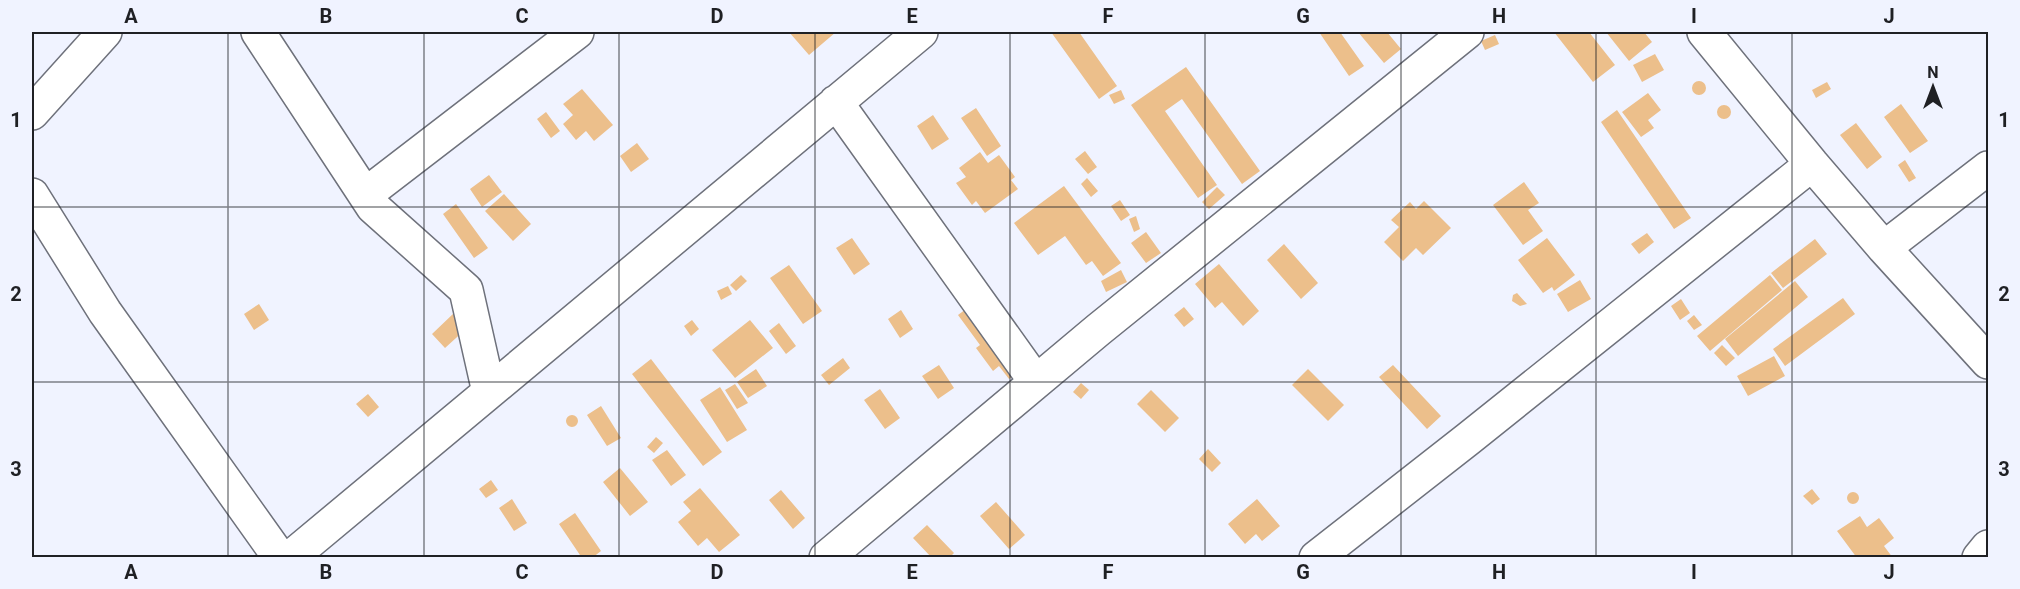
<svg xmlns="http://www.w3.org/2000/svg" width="2020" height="589" viewBox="0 0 2020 589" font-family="Roboto,sans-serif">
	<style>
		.building { fill: #ecbf8b }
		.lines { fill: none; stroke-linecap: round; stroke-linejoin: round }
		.street-casing { stroke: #6e717b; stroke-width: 36 }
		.street { stroke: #fff; stroke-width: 33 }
		.grid { fill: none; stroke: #1f2024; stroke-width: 1.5; stroke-opacity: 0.55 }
		.neatline { fill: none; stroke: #1f2024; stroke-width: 2 }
		.grid-label { font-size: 20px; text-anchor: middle; font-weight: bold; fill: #1f2024 }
	</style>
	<rect width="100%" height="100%" fill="#f0f3ff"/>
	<path class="building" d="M789,32H836L809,55Z
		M1051,32H1079L1117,86L1099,99Z
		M1319,32H1340L1364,66L1349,76Z
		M1358,32H1387L1401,49L1384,63Z
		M1554,32H1589L1615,65L1593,82Z
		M1606,32H1644L1652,42L1629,61Z
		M1495,35L1499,44L1485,50L1481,41Z
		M1655,54L1664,70L1642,82L1633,65Z
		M1186,67L1260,171L1242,184L1182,99L1165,111L1217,185L1198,198L1131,105Z
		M1692 88a7 7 0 1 1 14 0a7 7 0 1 1-14 0Z
		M1827,82L1831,89L1816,98L1812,90Z
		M582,89L613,125L594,141L586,131L576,140L563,124L573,115L563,104Z
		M1121,90L1125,99L1114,104L1109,95Z
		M1648,93L1661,110L1648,120L1654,128L1641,137L1622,112Z
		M1901,104L1928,141L1910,153L1884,117Z
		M1717 112a7 7 0 1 1 14 0a7 7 0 1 1-14 0Z
		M976,108L1001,146L987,156L961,118Z
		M1617,110L1691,218L1674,229L1601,122Z
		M546,112L560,131L551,138L537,119Z
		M933,115L949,139L932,150L917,126Z
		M1856,123L1882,157L1867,169L1840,135Z
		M637,143L649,159L631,172L620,156Z
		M1085,151L1097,167L1088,174L1075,159Z
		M980,152L988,163L999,155L1015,177L1011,180L1018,189L985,213L976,201L972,205L956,183L966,177L959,168Z
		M1905,160L1916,178L1909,182L1898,165Z
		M489,175L502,192L482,207L470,189Z
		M1087,178L1098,191L1091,197L1081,184Z
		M1524,182L1539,203L1528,210L1543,231L1523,245L1493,205Z
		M1064,186L1121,263L1103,276L1092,261L1086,265L1065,236L1038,255L1014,223Z
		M1217,187L1225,195L1209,209L1202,202Z
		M504,194L531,224L513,241L485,211Z
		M1120,200L1130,215L1121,221L1111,206Z
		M1424,201L1451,228L1423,255L1416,248L1403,261L1384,242L1399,227L1391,220L1410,202L1416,209Z
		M456,204L488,248L474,258L443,214Z
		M1136,216L1140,229L1134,232L1129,219Z
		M1146,232L1161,253L1146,263L1131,243Z
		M1647,233L1654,242L1639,254L1631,244Z
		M852,238L870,264L854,275L836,248Z
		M1547,238L1575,275L1554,291L1552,287L1543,293L1518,260Z
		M1815,239L1827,254L1783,288L1771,273Z
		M1284,244L1318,283L1301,299L1267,260Z
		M1219,264L1259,311L1243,326L1222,302L1215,308L1195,284Z
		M789,265L822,311L803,324L770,278Z
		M1121,270L1127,282L1106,292L1101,281Z
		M741,275L747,281L736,291L730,285Z
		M1770,275L1782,290L1710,351L1697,336Z
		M1580,280L1591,299L1568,312L1557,294Z
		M1795,281L1808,297L1738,356L1725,339Z
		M728,286L732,294L721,300L717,291Z
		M1517,293L1527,304L1520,306L1512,301L1513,295Z
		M1843,298L1855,314L1785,366L1773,349Z
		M1681,299L1690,313L1680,320L1671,306Z
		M974,303L1023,369L1009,379L999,366L993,371L976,348L980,345L958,315Z
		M259,304L269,320L254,330L244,314Z
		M1184,307L1194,319L1184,327L1174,315Z
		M901,310L913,329L900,338L888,319Z
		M454,313L467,328L445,348L432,334Z
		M1694,315L1702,325L1694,330L1687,321Z
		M692,320L699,329L691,336L684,326Z
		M750,320L773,348L735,378L712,350Z
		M779,323L796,346L786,354L769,331Z
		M1722,345L1735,358L1726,366L1714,353Z
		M1774,356L1785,376L1748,396L1737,376Z
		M843,358L850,368L829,385L821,375Z
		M651,359L722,452L703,466L632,374Z
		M939,365L954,388L938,399L922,376Z
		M1393,365L1441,416L1427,429L1379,377Z
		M756,369L767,386L748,398L737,382Z
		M1308,369L1344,405L1328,421L1292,385Z
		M1081,383L1089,390L1081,399L1073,392Z
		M735,384L748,403L737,409L725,390Z
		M720,387L747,430L727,442L700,400Z
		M880,389L900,418L885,429L864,400Z
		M1151,390L1179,418L1165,432L1137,404Z
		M368,394L379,407L368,417L356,404Z
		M601,406L621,438L607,446L587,415Z
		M566 421a6 6 0 1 1 12 0a6 6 0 1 1-12 0Z
		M656,437L663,443L654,453L647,447Z
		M1208,449L1221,463L1212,472L1199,459Z
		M667,450L686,475L671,486L652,460Z
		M620,468L648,502L630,516L603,482Z
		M491,480L498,490L486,498L479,489Z
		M700,488L740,535L719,552L707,538L698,546L678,522L691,511L683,502Z
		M1812,489L1820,499L1812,505L1803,496Z
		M781,490L805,518L793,529L769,500Z
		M1847 498a6 6 0 1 1 12 0a6 6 0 1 1-12 0Z
		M512,499L527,523L514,531L499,508Z
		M1257,499L1280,526L1262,541L1256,534L1245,544L1228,524Z
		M996,502L1025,535L1009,549L980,516Z
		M575,513L601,551L592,558H582L559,524Z
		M1860,516L1867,527L1879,518L1894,538L1884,546L1893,558H1857L1837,531Z
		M927,525L954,553L949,558H932L913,538Z"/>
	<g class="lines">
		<g class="street-casing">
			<path id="street" d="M258,32L373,207L466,290L489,392
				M1704,32L1812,164L1884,248L1988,362
				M836,102L1036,382
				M32,113L105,32
				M32,195L105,312L280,558
				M365,195L577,32
				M1884,248L1988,168
				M290,558L921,32
				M826,558L1098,330L1467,32
				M1316,558L1468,439L1812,164
				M1979,558L1988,547"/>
		</g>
		<use href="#street" class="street"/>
	</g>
	<path class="grid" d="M228,32V558M424,32V558M619,32V558M815,32V558M1010,32V558M1205,32V558M1401,32V558M1596,32V558M1792,32V558M32,207H1988M32,382H1988"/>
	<rect width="2020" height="589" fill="none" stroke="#f0f3ff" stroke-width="66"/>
	<g transform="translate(1933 87)" stroke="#f0f3ff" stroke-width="4.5" paint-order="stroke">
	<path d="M0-4.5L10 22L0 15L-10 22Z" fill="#1f2024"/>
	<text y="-9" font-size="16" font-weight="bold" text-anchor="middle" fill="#1f2024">N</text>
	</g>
	<rect x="33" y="33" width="1954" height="523" class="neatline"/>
	<g class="grid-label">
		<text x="131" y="23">A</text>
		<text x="326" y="23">B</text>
		<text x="522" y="23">C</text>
		<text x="717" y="23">D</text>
		<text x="912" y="23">E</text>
		<text x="1108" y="23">F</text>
		<text x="1303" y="23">G</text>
		<text x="1499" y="23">H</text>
		<text x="1694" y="23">I</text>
		<text x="1889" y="23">J</text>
		<text x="16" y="127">1</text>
		<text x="2004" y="127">1</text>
		<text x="16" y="301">2</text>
		<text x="2004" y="301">2</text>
		<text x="16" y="476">3</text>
		<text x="2004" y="476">3</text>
		<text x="131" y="579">A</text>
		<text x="326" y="579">B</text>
		<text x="522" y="579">C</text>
		<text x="717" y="579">D</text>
		<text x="912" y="579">E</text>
		<text x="1108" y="579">F</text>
		<text x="1303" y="579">G</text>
		<text x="1499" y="579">H</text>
		<text x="1694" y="579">I</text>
		<text x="1889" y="579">J</text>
	</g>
</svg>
